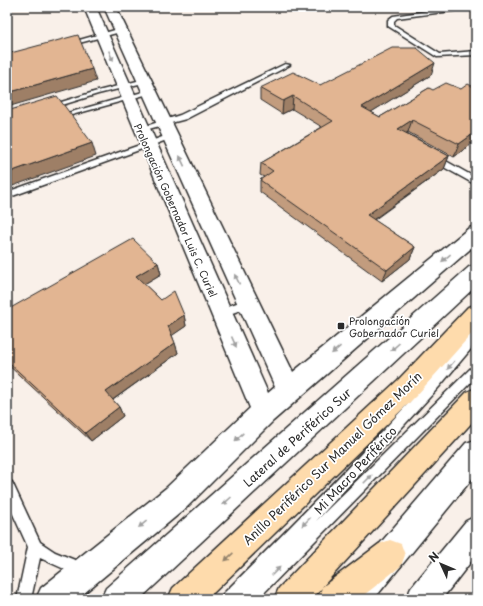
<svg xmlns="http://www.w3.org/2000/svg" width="483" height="606" viewBox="0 0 483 606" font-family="'Playpen Sans',sans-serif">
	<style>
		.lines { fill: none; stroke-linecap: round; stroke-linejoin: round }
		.lane-casing { stroke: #2b2b2b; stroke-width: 3 }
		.secondary-casing { stroke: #2b2b2b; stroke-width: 3 }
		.highway-casing { stroke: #2b2b2b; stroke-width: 3 }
		.lane { fill: #fff; fill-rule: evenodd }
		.secondary { fill: #fff; fill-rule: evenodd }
		.highway { fill: #fedbac; fill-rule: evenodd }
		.wall { fill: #c29c7e; stroke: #2b2b2b }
		.shaded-wall { fill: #9e7f66; stroke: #2b2b2b }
		.building { fill: #e2b592; stroke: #2b2b2b }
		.oneway { fill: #a0a0a0 }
		.oneway2 { fill: #94836c }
		.poi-dot { fill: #2b2b2b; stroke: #fff; stroke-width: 1.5 }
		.labels { text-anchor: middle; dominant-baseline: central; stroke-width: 3.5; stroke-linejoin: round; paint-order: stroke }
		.street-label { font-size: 10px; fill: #2b2b2b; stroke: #fff }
		.poi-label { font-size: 10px; fill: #2b2b2b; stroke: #fff; text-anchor: start }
		.near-street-label { font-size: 12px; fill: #2b2b2b; stroke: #fff }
	</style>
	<rect width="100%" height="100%" fill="#f9f0e9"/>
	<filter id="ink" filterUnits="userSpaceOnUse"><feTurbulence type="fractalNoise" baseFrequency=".025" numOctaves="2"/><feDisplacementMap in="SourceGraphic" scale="8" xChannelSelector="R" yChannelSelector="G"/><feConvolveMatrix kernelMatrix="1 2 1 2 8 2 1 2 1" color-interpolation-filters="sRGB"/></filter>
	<g filter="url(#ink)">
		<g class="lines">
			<g class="lane-casing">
				<path id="lane" d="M455,7H470L467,9L397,18L394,21V25L440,54L476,51V55L437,57L388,26V20L393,16Z
					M122,28L125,30L124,31L68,46L65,44Z
					M285,64L290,65L186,119L141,131L137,129L180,115Z
					M145,79L147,80V82L98,94L49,109L45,107L94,92Z
					M150,90L153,92L152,93L68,116L64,114Z
					M168,135H171L175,137L7,198V192Z
					M431,156H437L476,178V185L431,160Z
					M248,299L252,300L253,303L252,306L221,317L217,316L216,313L217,310Z
					M476,331V343L439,387L316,521L472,367L476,365V377L258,599H241L242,595L238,599H221L223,594C309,509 393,423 472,332Z
					M7,481L12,482L40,542L55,552L87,565L89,570L87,575L82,577L40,558L31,599H17L28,547L7,501Z"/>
			</g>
			<g class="secondary-casing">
				<path id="secondary" d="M84,7H96L268,393L275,387L104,7H116L293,372L469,228L476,226V244L273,421L186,508L77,599H36L41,588L166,488L250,408Z
					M476,265V286L140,599H101L106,588L469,267Z
					M476,440V474L374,599H337L342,588L466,443Z
					M476,516V555L442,599H406L411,588L466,521Z"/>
			</g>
			<g class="highway-casing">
				<path id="highway" d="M476,305V329L416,396L207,599H168L173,588L398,380L468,307Z
					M476,388V418L322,587L379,544L390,540L401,544L405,555L401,566L359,599H317L322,588L312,599H274L279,588L467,392Z"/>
			</g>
			<use href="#lane" class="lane"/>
			<use href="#secondary" class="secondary"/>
			<use href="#highway" class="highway"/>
		</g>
		<path class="wall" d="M431,75L371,112L380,117L429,88L476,140L454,157L408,132L407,133L449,156L444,169L374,220L415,247L410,259L382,281L260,192V180L264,177L260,175L261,163L322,127L292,109L282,114L260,100V88L320,85Z
			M158,263L161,274L144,284L161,300L184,315L186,326L172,335L178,353L113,400L119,407L123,416L91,441L7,364V310Z"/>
		<path class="shaded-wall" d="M435,63L431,75L360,119L362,107Z
			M92,69L96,81L7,107V93Z
			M293,96L292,109L282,114L283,101Z
			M412,120L408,132L395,141L398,129Z
			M476,132V140L454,157L459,144Z
			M92,143L96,156L7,188V173Z
			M449,156L444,169L363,227L367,215Z
			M415,247L410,259L382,281L387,270Z
			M158,263L161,274L139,287L136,276Z
			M184,315L186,326L170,337L168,326Z
			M175,343L178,353L111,401L106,392Z
			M119,407L123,416L91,441L85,433Z"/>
		<path class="building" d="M78,35L92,69L7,93V54Z
			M392,48H417L435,63L362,107L380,117L429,88L433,90L446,83L461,89L468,84L476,88V132L459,144L412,120L398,129L449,156L367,215L415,247L387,270L260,180L273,171L261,163L333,121L293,96L283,101L260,88L293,72L320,85Z
			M57,96L92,143L7,173V111Z
			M133,239L158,263L136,276L161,300L174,291L184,315L168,326L175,343L106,392L119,407L85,433L7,361V310Z"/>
		<defs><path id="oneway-solid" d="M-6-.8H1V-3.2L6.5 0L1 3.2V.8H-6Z"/></defs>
		<g class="oneway">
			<use href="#oneway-solid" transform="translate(111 56) rotate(68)"/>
			<use href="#oneway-solid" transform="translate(182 161) rotate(-115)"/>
			<use href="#oneway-solid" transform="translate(446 258) rotate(140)"/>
			<use href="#oneway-solid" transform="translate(237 279) rotate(-115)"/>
			<use href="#oneway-solid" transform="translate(234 342) rotate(66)"/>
			<use href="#oneway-solid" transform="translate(395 347) rotate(138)"/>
			<use href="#oneway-solid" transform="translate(336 350) rotate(140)"/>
			<use href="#oneway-solid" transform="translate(451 365) rotate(131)"/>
			<use href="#oneway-solid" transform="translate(239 437) rotate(136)"/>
			<use href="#oneway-solid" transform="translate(368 479) rotate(-45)"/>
			<use href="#oneway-solid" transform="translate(227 501) rotate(138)"/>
			<use href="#oneway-solid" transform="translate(306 522) rotate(135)"/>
			<use href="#oneway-solid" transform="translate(143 524) rotate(141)"/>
			<use href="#oneway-solid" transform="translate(276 571) rotate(-45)"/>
		</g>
		<use class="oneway2" href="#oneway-solid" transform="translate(229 557) rotate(137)"/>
	</g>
	<rect class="poi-dot" x="337" y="322" width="8" height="8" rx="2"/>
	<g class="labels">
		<g class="street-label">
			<text transform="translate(176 210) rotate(66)">Prolongación Gobernador Luis C. Curiel</text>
		</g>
		<g class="poi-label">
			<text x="349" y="320">Prolongación<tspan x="349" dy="12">Gobernador Curiel</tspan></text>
		</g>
		<g class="near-street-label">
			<text transform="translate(297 437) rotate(-42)">Lateral de Periférico Sur</text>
			<text transform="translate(332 458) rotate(-44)">Anillo Periférico Sur Manuel Gómez Morín</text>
			<text transform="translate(355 470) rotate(-47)">Mi Macro Periférico</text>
		</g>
	</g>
	<rect width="483" height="606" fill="none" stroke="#fff" stroke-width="24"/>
	<rect x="12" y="12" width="459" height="582" fill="none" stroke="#2b2b2b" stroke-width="1.5" filter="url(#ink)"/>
	<g transform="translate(441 564) rotate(314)" stroke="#ffffff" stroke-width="3" paint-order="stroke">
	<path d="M0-3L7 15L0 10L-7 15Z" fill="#2b2b2b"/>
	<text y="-6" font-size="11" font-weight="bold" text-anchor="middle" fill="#2b2b2b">N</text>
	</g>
</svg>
